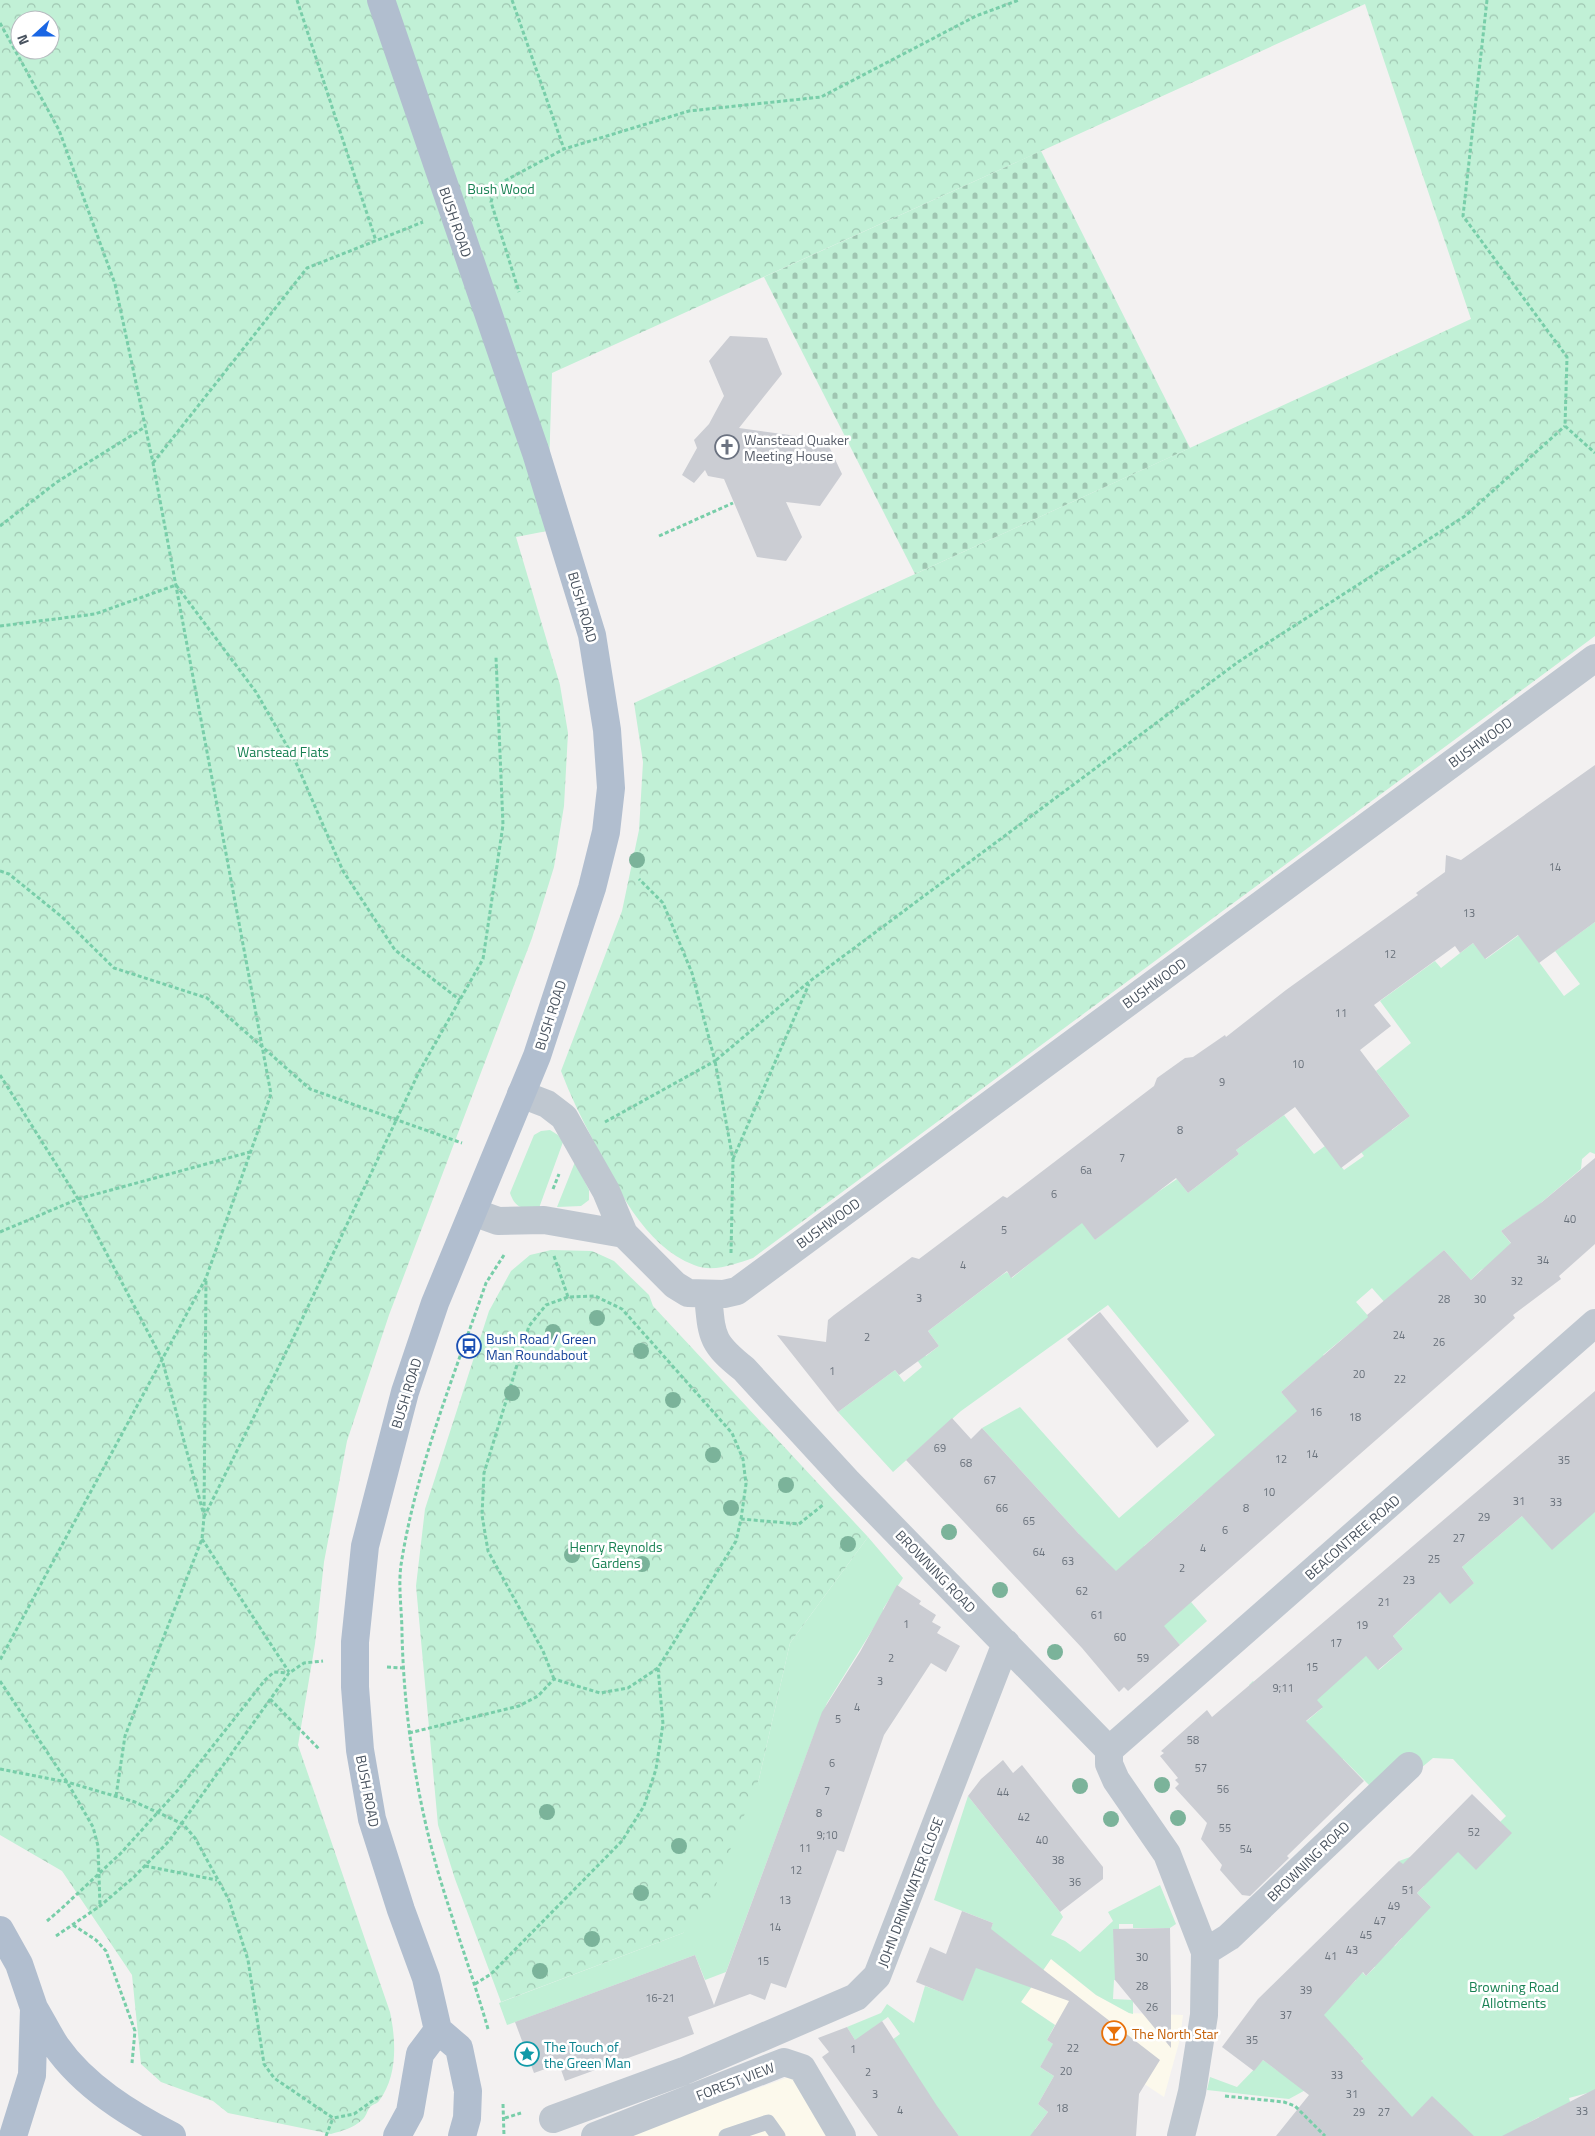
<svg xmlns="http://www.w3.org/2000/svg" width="1595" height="2136" viewBox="0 0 1595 2136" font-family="'Titillium Web',sans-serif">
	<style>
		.commercial { fill: #fcf9ec }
		.green { fill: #c1f0d6 }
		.forest { fill: url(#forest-crowns); fill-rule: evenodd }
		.cemetery { fill: url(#cemetery-stones) }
		.building { fill: #cbcdd3 }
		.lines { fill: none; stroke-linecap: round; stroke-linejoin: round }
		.path { stroke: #78cea9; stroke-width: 3; stroke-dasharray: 4 2.5; stroke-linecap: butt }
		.service { stroke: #bfc7d0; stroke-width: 15 }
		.minor { stroke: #bfc7d0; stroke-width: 28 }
		.primary { stroke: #b1becf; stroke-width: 28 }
		.tree { fill: #7bb39a }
		.labels { text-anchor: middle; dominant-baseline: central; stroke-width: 5; stroke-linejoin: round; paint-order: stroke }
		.number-label { font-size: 11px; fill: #6a727c }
		.park-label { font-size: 14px; fill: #188153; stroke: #fff }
		.street-label { font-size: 14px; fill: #49535f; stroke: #fff }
		.worship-label { font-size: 14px; fill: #5b616d; stroke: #fff; text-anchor: start }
		.transit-label { font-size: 14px; fill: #164399; stroke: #fff; text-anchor: start }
		.food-label { font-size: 14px; fill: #c56008; stroke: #fff; text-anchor: start }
		.culture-label { font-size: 14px; fill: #0d838f; stroke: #fff; text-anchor: start }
	</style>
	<defs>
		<pattern id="forest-crowns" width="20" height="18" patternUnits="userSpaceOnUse" patternTransform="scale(1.25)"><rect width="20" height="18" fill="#c1f0d6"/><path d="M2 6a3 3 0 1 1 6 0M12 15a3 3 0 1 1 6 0" fill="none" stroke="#9fc5b1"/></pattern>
		<pattern id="cemetery-stones" width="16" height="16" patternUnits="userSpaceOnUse" patternTransform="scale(1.25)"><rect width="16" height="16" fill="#c1f0d6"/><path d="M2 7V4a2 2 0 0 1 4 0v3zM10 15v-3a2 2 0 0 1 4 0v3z" fill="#9fc5b1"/></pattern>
	</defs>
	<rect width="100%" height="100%" fill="#f3f1f1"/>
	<path class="commercial" d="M1051,1959L1096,1995L1129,2013L1183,2015L1180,2039L1164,2097L1021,2002Z
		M789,2077L800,2080L835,2136H626Z"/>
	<path class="green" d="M1595,922V1154L1590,1152L1582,1159L1581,1169L1536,1207L1501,1231L1517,1251L1481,1270L1471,1280L1444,1250L1429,1263L1394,1313L1372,1288L1356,1302L1403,1356L1359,1325L1323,1355L1358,1393L1315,1363L1281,1392L1315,1431L1202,1495L1170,1523L1179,1554L1160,1532L1144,1546L1207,1621L1180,1645L1106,1561L1086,1579L1079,1534L982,1428L1020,1407L1119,1518L1215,1435L1108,1305L961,1411L893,1472L838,1412L895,1370L904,1382L922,1367L907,1346L914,1341L926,1356L939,1346L928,1331L1002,1275L1007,1272L1012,1278L1045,1251L1078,1207L1095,1240L1110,1228L1090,1203L1146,1187L1152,1196L1177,1179L1188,1193L1239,1154L1236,1150L1284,1115L1314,1154L1325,1146L1344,1170L1364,1156L1345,1130L1375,1107L1392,1130L1410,1116L1376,1071L1411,1043L1380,1001L1435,961L1441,968L1473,943L1486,959L1519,935L1564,996L1580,984L1555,951Z
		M550,1130L558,1135L563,1142L539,1208C523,1208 516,1210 510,1193L534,1135L541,1131Z
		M575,1162L589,1190V1200L581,1206L557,1207Z
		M1595,1512V2091L1569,2098L1576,2124L1549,2134L1539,2117L1504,2136H1407L1349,2072L1364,2059L1354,2048L1311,2087L1289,2099L1207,2090L1210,2077L1237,2087L1263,2060L1278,2071L1301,2013L1349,1987L1356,1980L1352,1962L1366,1976L1375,1967L1360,1953L1395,1946L1402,1938L1388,1924L1431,1907L1417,1893L1424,1886L1399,1861L1449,1843L1500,1822L1506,1816L1453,1759L1433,1758L1415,1773L1370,1786L1343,1759L1338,1764L1299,1745L1249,1685L1253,1681L1295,1731L1322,1708L1312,1695C1336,1686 1349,1673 1363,1652L1379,1670L1403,1649L1393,1636L1416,1615L1437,1589L1474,1583L1462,1567L1522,1516Z
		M868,1537L903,1578L883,1609L884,1611L827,1703L813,1737L726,1972L705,1980L695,1955L507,2025L499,2003L683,1933L759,1779L790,1643Z
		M968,1796L1060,1912L1063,1917L1051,1935L1065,1941L1080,1952L1113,1921L1108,1912L1160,1885L1176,1924L1170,1928H1133V1924H1119V1941L1131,1981L1114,1980L1113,1999L1133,2000V2014L1129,2013L1096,1995L1051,1959L1021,2002L1055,2025L1047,2040L1070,2055L1051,2049L1040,2067L1054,2076L1038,2104L1048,2112L1035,2129L1043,2136H959L944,2116L868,2058L900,2034L888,2017L874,2027L858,2045L847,2027L881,2013L887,2004L914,2023L925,1986L963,2000L993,1923L934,1900Z"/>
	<path class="forest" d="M0,0H1595V636L753,1258C735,1264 713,1273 694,1265C644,1246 615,1184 593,1140C581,1117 570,1095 561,1071L622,911L639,830L643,762L634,703L1471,319L1365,4L552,373L547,531L516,537L560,685L568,733L564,806L554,867L532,938L389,1315L347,1441L324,1562L315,1644L298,1745L390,2012C396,2040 398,2076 379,2101C377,2104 373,2104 370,2107C367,2111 366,2117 362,2120C353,2128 342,2131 331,2134L228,2113L213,2101L161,2082L141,2064L132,1975L62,1871L0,1835ZM20,20H50V50H20Z
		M551,1250L592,1251L614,1261L649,1295L653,1306L868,1537L790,1643L759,1779L711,1897L683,1933L501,2002L455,1879L438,1825L416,1586L425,1509L489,1311L511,1271L530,1255Z"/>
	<path class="cemetery" d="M1041,151L1190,448L915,574L764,277Z"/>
	<path class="building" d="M730,336L767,338L782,374L739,428L826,440L842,474L820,506L786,502L802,537L786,561L757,557L724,479L708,476L705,470L694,483L682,475L697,448L694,440L709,424L724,396L709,361Z
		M1595,765V922L1539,963L1518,935L1485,959L1473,943L1460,953L1455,946L1374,1005L1391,1026L1360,1050L1410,1116L1341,1168L1295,1107L1236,1150L1239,1154L1188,1193L1176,1178L1095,1240L1082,1223L1011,1278L1007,1271L928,1331L939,1346L899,1375L895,1370L838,1412L777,1335L826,1342L828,1320L834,1315L912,1257L919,1259L1003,1196L1007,1198L1154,1086L1157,1078L1185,1058L1193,1057L1225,1035L1226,1037L1286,990L1418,895L1416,893L1445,872L1446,855L1461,860Z
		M1595,1158V1244L1559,1276L1561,1279L1513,1315L1515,1318L1164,1626L1180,1645L1128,1691L1124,1687L1119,1692L1082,1648L906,1460L952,1418L971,1439L982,1428L1079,1534L1116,1571L1297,1411L1281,1392L1368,1317L1367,1315L1444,1250L1471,1280L1511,1243L1501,1231L1542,1202Z
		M1100,1312L1189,1421L1157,1448L1067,1339Z
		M1595,1391V1512L1552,1550L1522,1516L1462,1567L1474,1583L1450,1604L1440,1592L1393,1636L1403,1649L1378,1670L1366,1656L1317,1700L1323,1707L1306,1721L1364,1781L1287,1856L1289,1858L1250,1896L1242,1895L1220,1870L1222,1865L1201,1839L1207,1823L1175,1788L1179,1784L1175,1780L1178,1778L1160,1756L1164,1753L1161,1751L1207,1710L1212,1717Z
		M897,1585L921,1601L919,1604L936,1615L932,1622L941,1627L937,1633L960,1646L946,1672L931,1663L884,1735L844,1852L837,1850L786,1988L771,1983L765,2000L750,1994L688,2017L694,2034L565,2081L559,2064L534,2073L515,2022L695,1955L714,2005L822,1712L860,1652Z
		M1003,1760L1013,1773L1022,1765L1103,1867V1879L1060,1912L968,1796L981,1779Z
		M1472,1794L1512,1833L1476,1870L1458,1852L1417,1893L1431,1907L1366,1976L1363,1972L1324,2015L1364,2059L1361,2061L1412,2117L1432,2096L1474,2136H1276L1309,2095L1263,2060L1254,2071L1222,2047L1258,1999L1399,1861L1403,1864Z
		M962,1911L993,1923L991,1929L1160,2060L1139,2094L1136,2136H1030L1048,2112L1038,2104L1054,2076L1040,2067L1053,2044L1047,2040L1069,2001L976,1968L963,2001L916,1982L930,1947L946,1954Z
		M1170,1928L1171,1991V2048L1115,1980L1113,1929Z
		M882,2021L937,2106L959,2136H878L822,2057L829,2052L818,2038L847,2027L855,2040Z
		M1595,2089V2136H1502Z"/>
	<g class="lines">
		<path class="path" d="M297,0L376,241
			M512,0L564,149
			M1487,0L1463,216L1567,357L1565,426L1595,453
			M0,23L59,130L115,284L153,463L271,1094L206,1278L0,1660
			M496,186L491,202L519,292
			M482,193L564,149L689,111L821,97L976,16L1019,0
			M153,463L307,268L423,222
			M0,526L57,482L145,427
			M659,536L733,503
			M0,626L95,614L176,585L256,692L294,758L343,871L395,950L460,1000
			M0,871L9,874L62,917L114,968L207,998L310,1089L462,1143
			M0,1075L78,1199L162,1359L203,1512
			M605,1122L715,1061L692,973L663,903L639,879
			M733,1159L809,984
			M553,1189L559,1174
			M0,1232L78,1199L250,1152
			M731,1253L733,1160L715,1061L810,981L1238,662L1465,516L1565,426
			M554,1256L568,1297
			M204,1517L296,1332L419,1072L483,959L503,825L496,657
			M202,1539L289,1672
			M387,1667L403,1668
			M554,1679L543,1651L488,1551L482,1515L484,1473L529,1326L546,1305L568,1297L595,1296L622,1309L732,1433L743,1459L746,1484L741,1519
			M0,1681L67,1782L93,1827L98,1846L100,1906
			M270,1699L320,1750
			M409,1733L519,1706L538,1696L554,1679L600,1693L628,1688L658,1668L736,1541L741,1519L799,1524L824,1504
			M0,1769L67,1782L135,1802L183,1824L195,1838L229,1900L248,1960L264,2064L274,2078L333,2118L354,2114L378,2097
			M116,1796L125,1736L202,1539L204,1517L206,1279
			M145,1866L217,1880
			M47,1921L61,1909L121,1853L178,1790L265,1680L274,1672L288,1673
			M73,1925L96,1940L106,1951L135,2031L132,2063
			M56,1936L100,1906L134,1877L169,1841L289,1673L304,1663L323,1661
			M475,1984L491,1974L622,1841L644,1806L656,1769L663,1724L658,1668
			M488,2029C474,1980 456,1931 441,1882C417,1802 404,1717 402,1634C402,1612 398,1587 401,1565C416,1468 454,1376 486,1283L504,1255
			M1225,2096L1284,2102L1295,2106L1325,2136
			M503,2104L504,2136
			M505,2118L521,2113
			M326,2136L333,2118"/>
		<path class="service" d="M726,2136L768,2122L778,2136"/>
		<path class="minor" d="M521,1094L547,1104L564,1117L606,1191L624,1234L675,1285L688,1293L724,1294L737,1291L1595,658
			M473,1212L498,1221L544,1220L624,1234
			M708,1295C712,1336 710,1342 744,1369L847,1481L1109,1750V1764L1116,1780L1167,1854L1205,1952L1204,2015L1192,2092L1181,2136
			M1109,1750L1595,1323
			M1205,1952L1229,1937L1409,1766
			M553,2119L684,2071L856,1997L877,1976L1006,1643
			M595,2136L784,2062L802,2068L842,2136"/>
		<path class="primary" d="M381,0L536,453L592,635L607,730L611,788L606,832L592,888L537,1056L435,1303L405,1392L365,1546L355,1642V1687L360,1750L372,1819L401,1910L426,1978L438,2030L459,2048L468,2091L467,2118L462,2136
			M0,1930L19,1964L34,2008L32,2075L13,2136
			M34,2008C42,2021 48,2034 56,2046C84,2086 129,2114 172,2136
			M397,2136L410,2112L420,2054L438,2030"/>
	</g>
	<g class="tree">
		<circle cx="637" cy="860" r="8"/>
		<circle cx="597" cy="1318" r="8"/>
		<circle cx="553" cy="1332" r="8"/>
		<circle cx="641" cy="1351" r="8"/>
		<circle cx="512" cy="1393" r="8"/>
		<circle cx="673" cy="1400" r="8"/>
		<circle cx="713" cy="1455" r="8"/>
		<circle cx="786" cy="1485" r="8"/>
		<circle cx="731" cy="1508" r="8"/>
		<circle cx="949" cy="1532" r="8"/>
		<circle cx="848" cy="1544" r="8"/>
		<circle cx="572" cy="1555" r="8"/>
		<circle cx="642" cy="1564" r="8"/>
		<circle cx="1000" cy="1590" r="8"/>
		<circle cx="1055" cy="1652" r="8"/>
		<circle cx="1162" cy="1785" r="8"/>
		<circle cx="1080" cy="1786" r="8"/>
		<circle cx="547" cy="1812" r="8"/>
		<circle cx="1178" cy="1818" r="8"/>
		<circle cx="1111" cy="1819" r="8"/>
		<circle cx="679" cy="1846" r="8"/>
		<circle cx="641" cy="1893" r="8"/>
		<circle cx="592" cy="1939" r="8"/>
		<circle cx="540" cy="1971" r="8"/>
	</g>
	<defs>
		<g id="church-ring" transform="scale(1.25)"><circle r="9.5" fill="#fff" stroke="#6b7280" stroke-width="1.5"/><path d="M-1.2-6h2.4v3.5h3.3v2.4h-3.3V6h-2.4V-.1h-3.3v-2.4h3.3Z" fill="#6b7280"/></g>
		<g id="bus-ring" transform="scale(1.25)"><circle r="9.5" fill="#fff" stroke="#1a4fb4" stroke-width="1.5"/><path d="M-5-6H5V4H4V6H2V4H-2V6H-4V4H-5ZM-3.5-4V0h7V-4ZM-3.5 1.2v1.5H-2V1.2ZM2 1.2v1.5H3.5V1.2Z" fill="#1a4fb4"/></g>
		<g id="bar-ring" transform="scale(1.25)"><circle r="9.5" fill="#fff" stroke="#e8710a" stroke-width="1.5"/><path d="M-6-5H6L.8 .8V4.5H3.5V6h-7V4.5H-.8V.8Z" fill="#e8710a"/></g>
		<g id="sight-ring" transform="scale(1.25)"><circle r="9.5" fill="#fff" stroke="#0f9aa8" stroke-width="1.5"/><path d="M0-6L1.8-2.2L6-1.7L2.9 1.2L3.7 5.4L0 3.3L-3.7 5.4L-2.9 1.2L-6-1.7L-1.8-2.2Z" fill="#0f9aa8"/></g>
	</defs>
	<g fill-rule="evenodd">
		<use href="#church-ring" x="727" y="447"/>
		<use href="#bus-ring" x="469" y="1346"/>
		<use href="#bar-ring" x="1114" y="2033"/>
		<use href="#sight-ring" x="527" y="2054"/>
	</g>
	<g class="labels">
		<g class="number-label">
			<text x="1555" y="867">14</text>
			<text x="1469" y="913">13</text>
			<text x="1390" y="954">12</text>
			<text x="1341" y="1013">11</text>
			<text x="1298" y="1064">10</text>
			<text x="1222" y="1082">9</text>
			<text x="1180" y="1130">8</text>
			<text x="1122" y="1158">7</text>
			<text x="1086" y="1170">6a</text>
			<text x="1054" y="1194">6</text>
			<text x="1570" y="1219">40</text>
			<text x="1004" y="1230">5</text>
			<text x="1543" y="1260">34</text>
			<text x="963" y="1265">4</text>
			<text x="1517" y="1281">32</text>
			<text x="919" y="1298">3</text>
			<text x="1444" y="1299">28</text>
			<text x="1480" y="1299">30</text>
			<text x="1399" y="1335">24</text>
			<text x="867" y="1337">2</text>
			<text x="1439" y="1342">26</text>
			<text x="832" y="1371">1</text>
			<text x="1359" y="1374">20</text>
			<text x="1400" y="1379">22</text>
			<text x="1316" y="1412">16</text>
			<text x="1355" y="1417">18</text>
			<text x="940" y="1448">69</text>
			<text x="1312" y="1454">14</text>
			<text x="1281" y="1459">12</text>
			<text x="1564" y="1460">35</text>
			<text x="966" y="1463">68</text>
			<text x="990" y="1480">67</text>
			<text x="1269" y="1492">10</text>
			<text x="1519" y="1501">31</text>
			<text x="1556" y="1502">33</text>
			<text x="1002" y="1508">66</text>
			<text x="1246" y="1508">8</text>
			<text x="1484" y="1517">29</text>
			<text x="1029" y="1521">65</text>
			<text x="1225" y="1530">6</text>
			<text x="1459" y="1538">27</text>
			<text x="1203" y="1548">4</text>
			<text x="1039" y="1552">64</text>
			<text x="1434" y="1559">25</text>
			<text x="1068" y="1561">63</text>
			<text x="1182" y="1568">2</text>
			<text x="1409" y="1580">23</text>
			<text x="1082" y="1591">62</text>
			<text x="1384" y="1602">21</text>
			<text x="1097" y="1615">61</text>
			<text x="906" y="1624">1</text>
			<text x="1362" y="1625">19</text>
			<text x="1120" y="1637">60</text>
			<text x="1336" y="1643">17</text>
			<text x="891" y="1658">2</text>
			<text x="1143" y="1658">59</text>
			<text x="1312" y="1667">15</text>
			<text x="880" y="1681">3</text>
			<text x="1283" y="1688">9;11</text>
			<text x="857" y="1707">4</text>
			<text x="838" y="1719">5</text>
			<text x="1193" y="1740">58</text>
			<text x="832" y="1763">6</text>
			<text x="1201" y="1768">57</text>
			<text x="1223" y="1789">56</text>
			<text x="827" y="1791">7</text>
			<text x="1003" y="1792">44</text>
			<text x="819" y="1813">8</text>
			<text x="1024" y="1817">42</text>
			<text x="1225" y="1828">55</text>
			<text x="1474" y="1832">52</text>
			<text x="827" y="1835">9;10</text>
			<text x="1042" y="1840">40</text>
			<text x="805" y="1848">11</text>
			<text x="1246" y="1849">54</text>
			<text x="1058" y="1860">38</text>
			<text x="796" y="1870">12</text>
			<text x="1075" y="1882">36</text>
			<text x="1408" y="1890">51</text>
			<text x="785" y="1900">13</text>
			<text x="1394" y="1906">49</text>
			<text x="1380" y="1921">47</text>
			<text x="775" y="1927">14</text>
			<text x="1366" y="1935">45</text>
			<text x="1352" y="1950">43</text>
			<text x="1331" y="1956">41</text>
			<text x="1142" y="1957">30</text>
			<text x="763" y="1961">15</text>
			<text x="1142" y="1986">28</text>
			<text x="1306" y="1990">39</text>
			<text x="660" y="1998">16-21</text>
			<text x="1152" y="2007">26</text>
			<text x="1286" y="2015">37</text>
			<text x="1252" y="2040">35</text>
			<text x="1073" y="2048">22</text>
			<text x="853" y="2049">1</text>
			<text x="1066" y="2071">20</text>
			<text x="868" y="2072">2</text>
			<text x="1337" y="2075">33</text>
			<text x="875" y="2094">3</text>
			<text x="1352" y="2094">31</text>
			<text x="1062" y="2108">18</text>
			<text x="900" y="2110">4</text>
			<text x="1582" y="2111">33</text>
			<text x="1359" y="2112">29</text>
			<text x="1384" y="2112">27</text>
		</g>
		<g class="park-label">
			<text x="501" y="188">Bush Wood</text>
			<text x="283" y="751">Wanstead Flats</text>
			<text x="616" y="1546">Henry Reynolds<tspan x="616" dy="16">Gardens</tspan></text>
			<text x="1514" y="1986">Browning Road<tspan x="1514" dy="16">Allotments</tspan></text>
		</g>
		<g class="street-label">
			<text transform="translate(456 222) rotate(71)">BUSH ROAD</text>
			<text transform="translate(583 607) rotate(74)">BUSH ROAD</text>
			<text transform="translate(1480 742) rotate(-36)">BUSHWOOD</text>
			<text transform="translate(1154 983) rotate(-36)">BUSHWOOD</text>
			<text transform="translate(550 1015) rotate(-72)">BUSH ROAD</text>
			<text transform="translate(828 1223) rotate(-36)">BUSHWOOD</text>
			<text transform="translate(406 1393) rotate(-73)">BUSH ROAD</text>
			<text transform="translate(1352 1537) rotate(-41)">BEACONTREE ROAD</text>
			<text transform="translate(936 1571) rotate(46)">BROWNING ROAD</text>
			<text transform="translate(368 1791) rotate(79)">BUSH ROAD</text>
			<text transform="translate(1308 1861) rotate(-44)">BROWNING ROAD</text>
			<text transform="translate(910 1892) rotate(-69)">JOHN DRINKWATER CLOSE</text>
			<text transform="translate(735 2081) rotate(-21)">FOREST VIEW</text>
		</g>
		<g class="worship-label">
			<text x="744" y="439">Wanstead Quaker<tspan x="744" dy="16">Meeting House</tspan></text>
		</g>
		<g class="transit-label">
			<text x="486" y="1338">Bush Road / Green<tspan x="486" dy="16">Man Roundabout</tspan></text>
		</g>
		<g class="food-label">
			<text x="1132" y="2033">The North Star</text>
		</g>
		<g class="culture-label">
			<text x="544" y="2046">The Touch of<tspan x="544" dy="16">the Green Man</tspan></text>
		</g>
	</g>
	<g transform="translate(35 35) rotate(249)"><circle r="24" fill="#ffffff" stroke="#b6babf"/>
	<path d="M0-4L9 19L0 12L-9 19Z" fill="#1a66e4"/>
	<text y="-8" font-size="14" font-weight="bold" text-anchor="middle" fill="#49535f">N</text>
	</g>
</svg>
